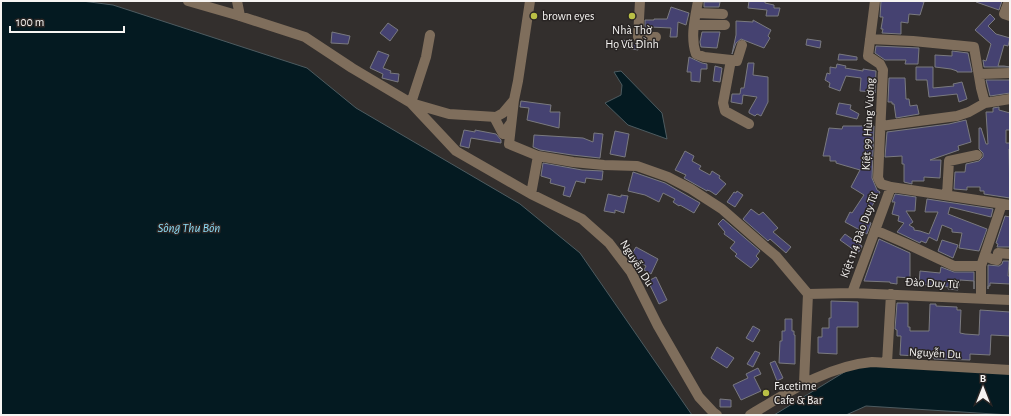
<svg xmlns="http://www.w3.org/2000/svg" width="1011" height="416" viewBox="0 0 1011 416" font-family="'Alegreya Sans',sans-serif">
	<style>
		.water { fill: #041a21; stroke: #4d5b60 }
		.building { fill: #454271; stroke: #7a7a7f }
		.lines { fill: none; stroke-linecap: round; stroke-linejoin: round }
		.minor { stroke: #7f6e5c; stroke-width: 10 }
		.poi-dot { fill: #bac045; stroke: #292524; stroke-width: 1.5 }
		.labels { text-anchor: middle; dominant-baseline: central; stroke-width: 3; stroke-linejoin: round; paint-order: stroke }
		.poi-label { font-size: 12px; fill: #f6f4f2; stroke: #292524; text-anchor: start }
		.street-label { font-size: 12px; fill: #f6f4f2; stroke: #292524 }
		.water-label { font-size: 13px; font-style: italic; fill: #8edef8; stroke: #292524 }
	</style>
	<rect width="100%" height="100%" fill="#332f2d"/>
	<path class="water" d="M1,1H82L113,5L307,68L356,108L520,204L580,253L692,415H1Z
		M621,71L662,113L667,139L628,125L605,103L621,95L622,85L614,72Z
		M863,364L1010,373V415L866,406L846,415H774L851,368Z"/>
	<path class="building" d="M749,1H765V3L774,5V8H780L778,16H766L767,10L748,8Z
		M881,1H918L924,2L920,15L909,14L908,23L901,22V34L882,33L883,29H881L883,17H880Z
		M976,1H1002L999,10L976,2Z
		M704,2H720L719,7H704Z
		M671,7L689,13L686,25L678,22L677,37H670L671,28L650,27V30H645V20H654V19H667Z
		M990,14L995,19L988,26L996,34L1010,38L1008,46L1004,45L998,66H1004L1010,67H984L983,60L986,61L991,44L975,30Z
		M753,20L771,30L768,36L770,38L764,48L741,39L736,43L732,54L736,35V21L753,22Z
		M388,23L398,30L390,41L380,33Z
		M332,32L350,36L348,44L331,43Z
		M702,32H720L717,48L701,47L700,42Z
		M807,39L821,41L820,48L806,45Z
		M623,40L639,44L638,50L622,47Z
		M876,46L919,48L918,64H905L906,60H885L875,53Z
		M378,51L389,55L383,68L391,71L390,73L399,74L398,82L382,78L383,74L370,68Z
		M952,51L968,53L972,72H957V71L951,69L935,67V55L952,56Z
		M839,54L857,57V60H838Z
		M689,57L702,63L707,64V69H701L700,82L691,81V72H687Z
		M748,63H754L753,75L768,77V102L761,116L757,114L755,116L749,113V111L757,97L743,95L742,104L731,102L732,94H740L741,88H744Z
		M837,64L846,66L845,68L863,71V69L876,71L875,93V92L860,91L861,78L846,76L840,91L829,87L830,83L825,80L827,73L830,74V67L836,68Z
		M715,66L722,68L720,82L713,81Z
		M916,67H933V88L954,86L953,84L962,82L967,99L959,102L957,94L929,97L927,80H916Z
		M889,78H905L906,99H909L910,106L917,105L919,114L896,118L894,104H892V102H888Z
		M986,80H1010V93L990,96Z
		M521,101L551,105L550,112H560L559,128L527,120L529,108L520,107Z
		M839,103L851,105L850,109L859,114L857,119L836,114Z
		M999,107V110L1010,113V130H1006V143H1010V149H1009L1010,198L984,194V191H980V187H967V190L954,189L955,172H965L966,164L979,161L983,157V153L979,149V128H981L986,144H988L986,112H993V108Z
		M966,120L971,142L958,146L959,150L930,160H941L940,178L924,177V181H912V184L904,182V164H902V156L885,157L887,132L949,124Z
		M843,126H874L872,178L877,190L880,192L864,220L871,223L867,234L845,222L850,212L852,213L864,195L851,187L860,170L836,163V161H830V156H823L829,128L842,129Z
		M464,130L475,132V130L496,134L501,140V143L471,138L469,148L461,146H460Z
		M615,131L629,134L625,157L610,154Z
		M594,133L603,134L600,158L572,155L540,150L533,147L534,135L583,138L593,142Z
		M685,151L694,156L692,161L701,166L699,169L710,175L712,171L720,176L719,178L726,184L716,195L710,191L707,190V191L684,178L686,175L675,170Z
		M543,163L582,170L603,171L602,180L586,178L585,183L576,181L570,197L563,195L565,187L550,183L551,179L541,176Z
		M633,172L665,183L700,203L694,213L680,205L679,206L673,202L675,199L663,193L659,202L645,195L628,191Z
		M737,191L743,195L735,207L727,202L734,192L736,193Z
		M608,194L621,197V195L628,196L624,213L615,210V213L604,211Z
		M895,194L916,197L915,211H906L913,222L909,225L914,228V230L920,231L929,234L938,212H925L927,199L993,209L991,217L950,207L948,214L987,229L979,251L959,248L962,233L952,232V229L942,225L937,241L929,237L926,243L921,241L920,243L897,232L904,223L898,221L899,216L892,214L895,202H892Z
		M751,209L759,215L763,212L778,228L773,232L791,247L786,253L770,239L768,241L743,219Z
		M1005,216L1010,217V247H997L998,244L996,243Z
		M723,219L760,251L756,256L759,259L751,268L735,256L737,254L730,248L735,242L724,234L725,232L718,224Z
		M845,234L862,246L859,252L854,250L840,240Z
		M879,239L910,253V278L897,277V284L890,283V282L864,281Z
		M942,240L958,245L953,258L938,251Z
		M636,247L658,259L651,274L644,270L646,266L630,257Z
		M1003,261H1009L1008,276H1010V284L990,283V286H988V289V265L999,266L1002,264Z
		M941,267L954,272H974V289V281L960,280L958,290L948,289L949,287L919,284L920,271L940,273Z
		M656,277L667,300L659,304L648,281Z
		M831,301L858,302V327H837V354L818,353V337H822V328H829V318H831Z
		M897,303H908V327H910V331H929L930,304H936V306L957,307V310H961L960,333L965,334L979,335L980,310L1010,312V336L991,335L990,355L970,354V360L934,359V357L900,355L901,336H897V330L895,329Z
		M785,319H792V331H794V335H795V364L779,363L780,341H782V331H785Z
		M753,326L760,330L753,342L746,338Z
		M717,347L734,358L727,368L711,358Z
		M755,351L760,353L753,367L747,364Z
		M775,361L783,378L777,381L770,363Z
		M758,368L761,374L754,377L761,391L741,400L733,385L748,378L746,374Z
		M720,399L731,400V407H720Z"/>
	<g class="lines">
		<path class="minor" d="M188,1L240,16L305,37L352,68L411,103L449,114L496,117L503,113L514,100
			M237,1L240,16
			M530,1L518,81L514,100L509,144L538,156L531,194L582,219L609,243L631,272L658,326L699,397L713,412L717,415
			M640,1L638,37H656
			M698,1C695,18 690,37 696,54L704,57L731,60L723,103L725,111L749,124
			M875,1L868,56L880,64L883,70L878,178L881,184L891,187L1010,205
			M1009,1L1004,14L1010,16
			M696,13L723,14
			M694,25H725
			M430,35L426,57L411,103L456,151L531,194
			M870,39L913,41L974,47L981,88L985,103
			M731,60L737,61L742,45
			M980,74L1010,73
			M494,117L503,134L511,123
			M881,126L957,116L969,112L985,103L1010,99
			M538,156L573,162L604,165L637,166L668,177L691,189L722,209L764,246L776,256L808,294L804,383
			M947,195L949,161L977,155
			M875,230L905,243L954,266H981
			M985,256L992,259L997,260L998,253L1010,254
			M852,293L891,187
			M808,294L852,293L1010,300
			M981,298V266L1002,204
			M887,363L891,294
			M750,415C787,393 827,366 872,362L1010,370"/>
	</g>
	<g class="poi-dot">
		<circle cx="534" cy="16" r="4"/>
		<circle cx="632" cy="16" r="4"/>
		<circle cx="766" cy="393" r="4"/>
	</g>
	<g class="labels">
		<g class="poi-label">
			<text x="542" y="16">brown eyes</text>
			<text x="632" y="30" text-anchor="middle">Nhà Thờ<tspan x="632" dy="14">Họ Vũ ĐÌnh</tspan></text>
			<text x="774" y="386">Facetime<tspan x="774" dy="14">Cafe &amp; Bar</tspan></text>
		</g>
		<g class="street-label">
			<text transform="translate(868 124) rotate(-87)">Kiệt 99 Hùng Vương</text>
			<text transform="translate(859 235) rotate(-70)">Kiệt 114 Đào Duy Từ</text>
			<text transform="translate(637 263) rotate(58)">Nguyễn Du</text>
			<text transform="translate(932 283) rotate(3)">Đào Duy Từ</text>
			<text transform="translate(935 353) rotate(3)">Nguyễn Du</text>
		</g>
		<g class="water-label">
			<text x="189" y="228">Sông Thu Bồn</text>
		</g>
	</g>
	<rect width="1011" height="416" fill="none" stroke="#f6f4f2" stroke-width="4"/>
	<g transform="translate(983 388)" stroke="#292524" stroke-width="3" paint-order="stroke">
	<path d="M0-3L7 15L0 10L-7 15Z" fill="#f6f4f2"/>
	<text y="-6" font-size="11" font-weight="bold" text-anchor="middle" fill="#f6f4f2">B</text>
	</g>
	<path d="M10 26v6h114v-6" fill="none" stroke="#f6f4f2" stroke-width="2"/>
	<text x="16" y="26" font-size="12" fill="#f6f4f2" stroke="#292524" stroke-width="3" paint-order="stroke">100 m</text>
</svg>
